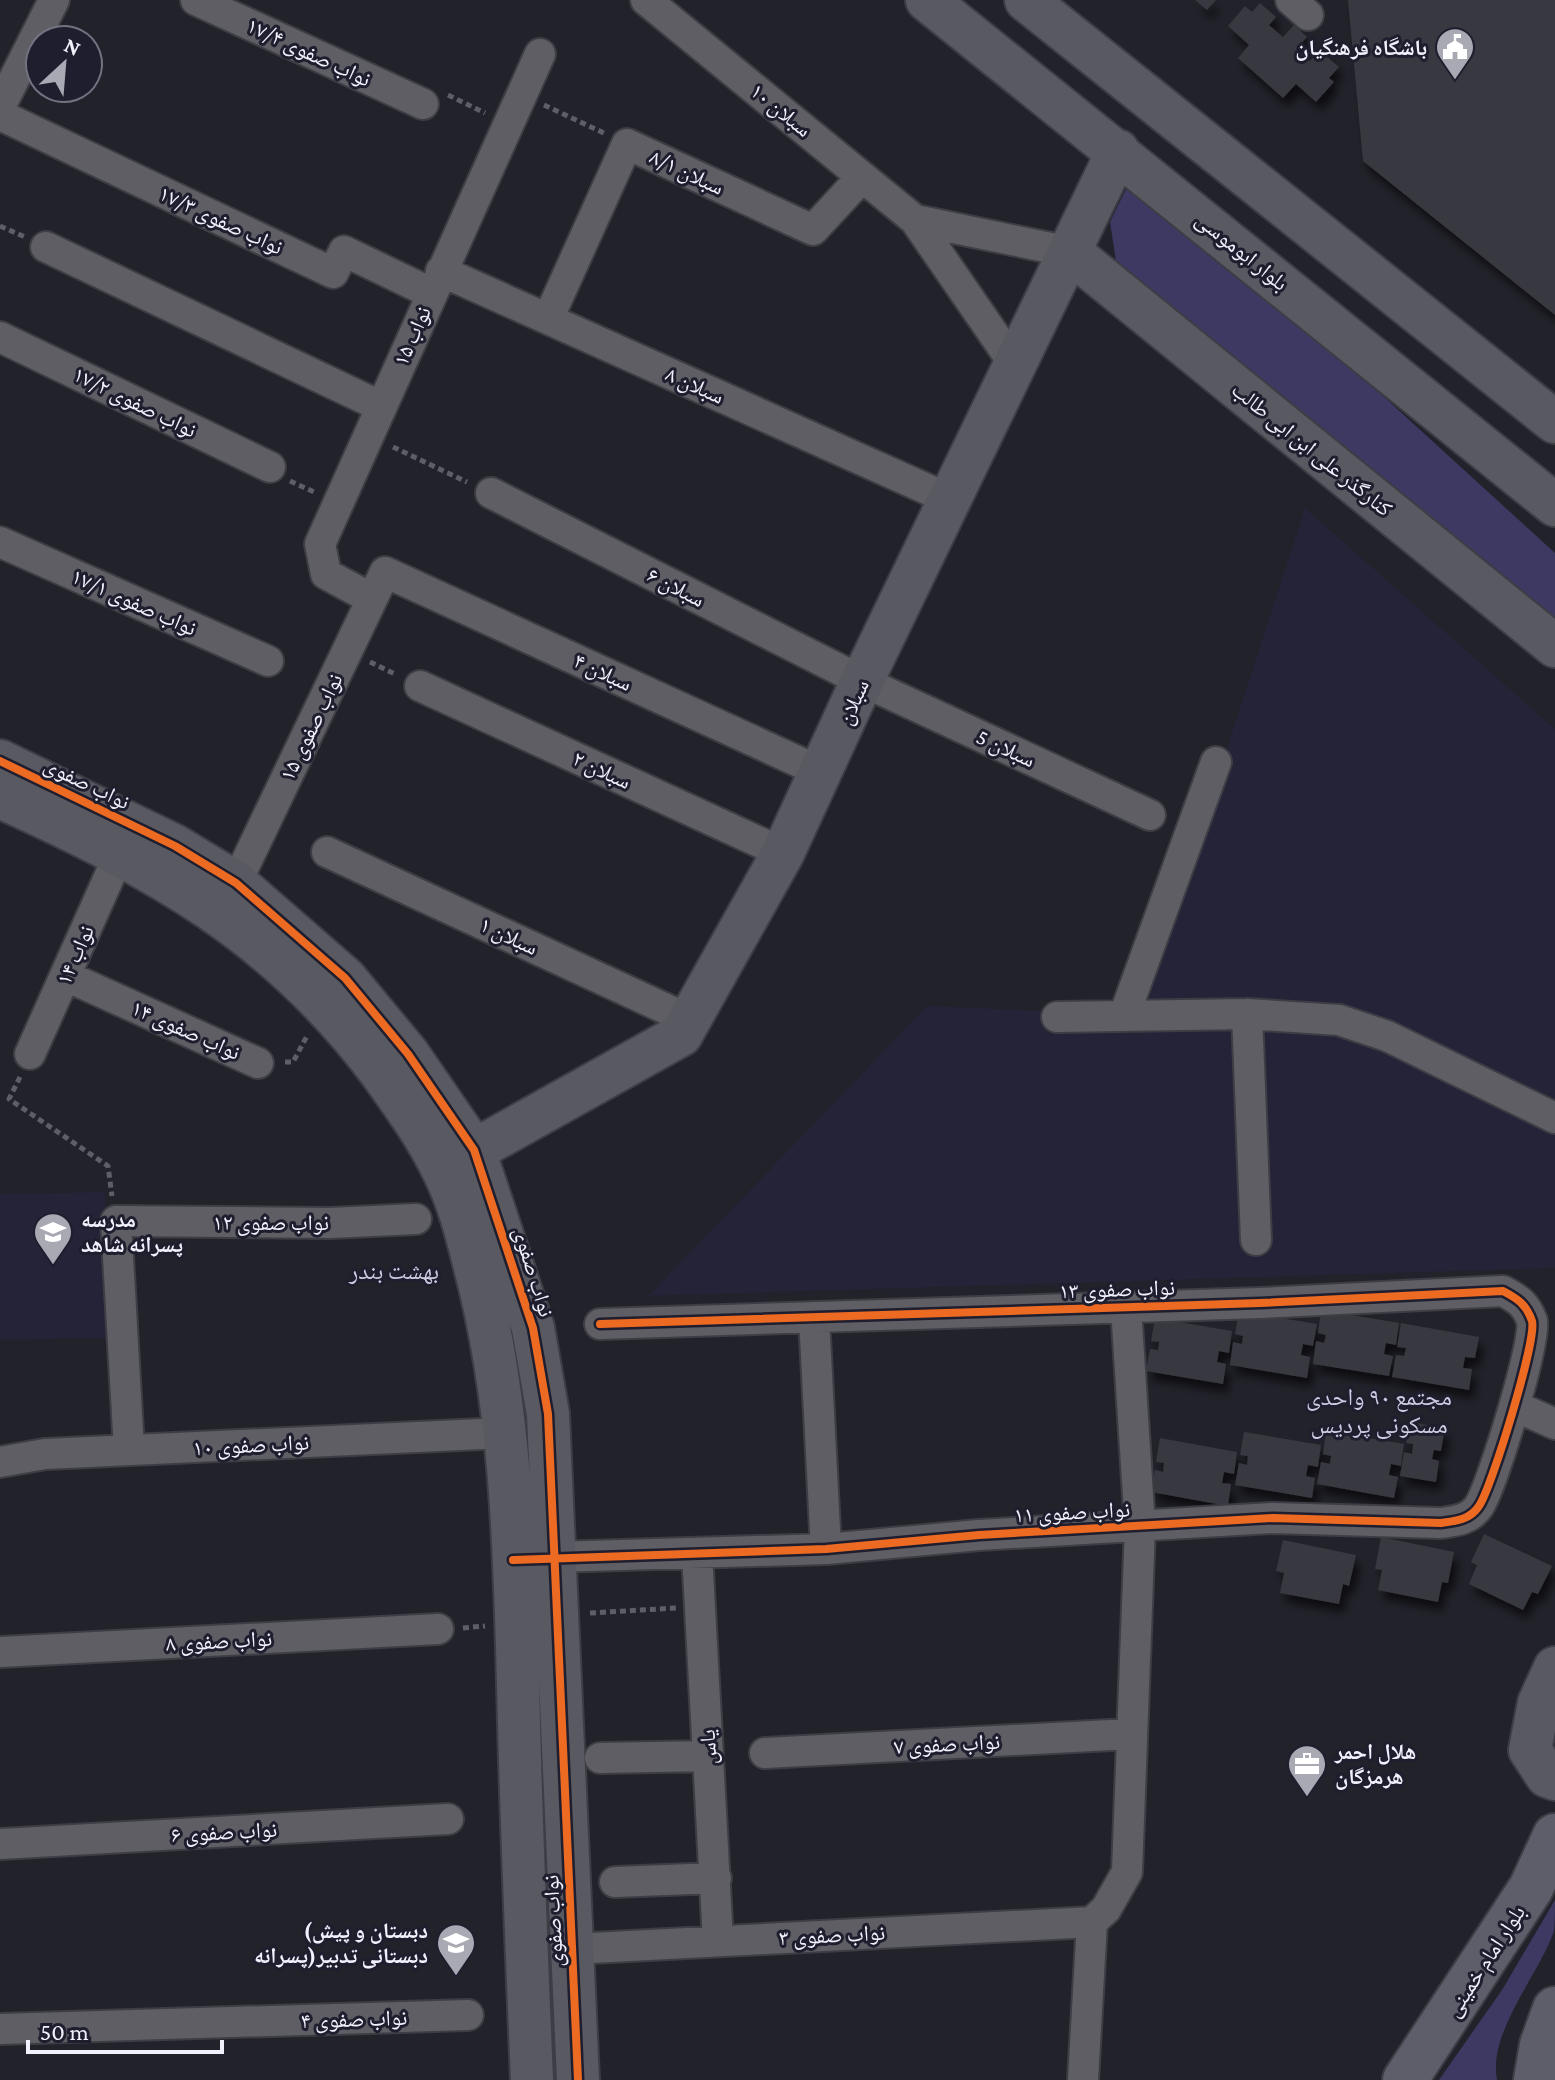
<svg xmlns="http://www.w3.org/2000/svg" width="1555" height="2080" viewBox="0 0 1555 2080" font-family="'Crimson Pro','Noto Naskh Arabic',serif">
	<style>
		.built { fill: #242337 }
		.green { fill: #3e3963 }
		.building { fill: #38383f; filter: url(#shadow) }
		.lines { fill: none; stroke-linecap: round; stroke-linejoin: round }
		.street-casing { stroke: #3d3d45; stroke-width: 34 }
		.secondary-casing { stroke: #3d3d45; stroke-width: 46 }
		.primary-casing { stroke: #3d3d45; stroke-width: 48 }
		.path { stroke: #5e5e66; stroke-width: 5; stroke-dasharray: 6 4; stroke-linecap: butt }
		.street { stroke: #5e5e64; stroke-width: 30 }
		.secondary { stroke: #595962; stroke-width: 42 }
		.primary { stroke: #5e5e6b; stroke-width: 44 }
		.cycleway-casing { stroke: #1f1e2f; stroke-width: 13 }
		.cycleway { stroke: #ed6a23; stroke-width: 8 }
		.labels { text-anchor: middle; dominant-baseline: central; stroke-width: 6; stroke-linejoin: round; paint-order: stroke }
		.poi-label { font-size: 22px; font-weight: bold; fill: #f1f1fd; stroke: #1f1e2f; text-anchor: end }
		.street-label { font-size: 22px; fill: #f1f1fd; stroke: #1f1e2f }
		.neighbourhood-label { font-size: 24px; fill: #cccbe2; stroke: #1f1e2f }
	</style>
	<defs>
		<filter id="shadow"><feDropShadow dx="5" dy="9" stdDeviation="4" flood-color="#0009"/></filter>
	</defs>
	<rect width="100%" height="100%" fill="#22222b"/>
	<path class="built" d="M1305,508L1555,729V1268L648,1296L927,1006L1140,1015Z
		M105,1192L109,1338L0,1340V1194Z"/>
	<path class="green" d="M1128,185L1383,396L1555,553V624L1116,261L1110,222Z
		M1555,1900C1555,1910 1555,1922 1554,1931C1538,1977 1488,2031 1497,2080H1439L1502,1990Z"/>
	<path class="building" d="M1195,0H1216L1207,10Z
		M1348,0H1555V315L1363,161Z
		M1260,3L1276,17L1269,25L1283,37L1294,25L1307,37L1296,49L1310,61L1319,50L1339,67L1329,78L1334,82L1316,102L1296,84L1283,98L1238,58L1249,45L1228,26L1245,6L1252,12Z
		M1321,1310L1399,1323L1396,1345L1386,1343L1384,1354L1393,1356L1389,1376L1313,1364L1316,1341L1324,1343L1326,1335L1318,1333Z
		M1239,1311L1317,1324L1313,1346L1303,1344L1301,1355L1310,1357L1307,1378L1230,1365L1233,1342L1242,1344L1243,1336L1235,1334Z
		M1155,1318L1232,1331L1229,1353L1219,1351L1217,1362L1226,1364L1223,1384L1146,1371L1150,1349L1158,1350L1159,1342L1151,1341Z
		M1401,1323L1479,1337L1475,1358L1465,1357L1463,1368L1472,1369L1469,1390L1392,1377L1396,1355L1404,1356L1406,1348L1397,1347Z
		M1409,1422L1445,1428L1441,1451L1434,1450L1432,1459L1439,1461L1436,1482L1400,1476L1404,1452L1412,1454L1413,1444L1406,1443Z
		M1326,1431L1404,1444L1401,1466L1391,1464L1389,1475L1398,1477L1394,1498L1317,1484L1321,1462L1330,1464L1331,1456L1323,1454Z
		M1244,1432L1321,1445L1318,1467L1308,1465L1306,1476L1315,1478L1312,1498L1235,1485L1239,1463L1247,1465L1248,1456L1240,1455Z
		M1160,1438L1237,1452L1234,1474L1224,1472L1222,1483L1231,1484L1228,1506L1151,1492L1155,1470L1163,1472L1164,1463L1156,1462Z
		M1484,1534L1552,1566L1538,1594L1532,1592L1523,1610L1469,1584L1477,1565L1471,1562Z
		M1381,1537L1454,1552L1448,1583L1442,1582L1438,1602L1378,1590L1382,1570L1375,1569Z
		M1283,1540L1356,1555L1349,1586L1343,1584L1339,1604L1280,1593L1284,1573L1276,1571Z"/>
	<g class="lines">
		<g class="street-casing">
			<path id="street" d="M196,0L423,104
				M646,0L915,220L1015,365
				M1291,0L1308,15
				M0,107L54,0
				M0,115L333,273L344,251L431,293
				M915,220L1070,252
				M46,247L380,406
				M441,271L949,499
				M548,319L627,144L813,230L862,177
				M0,337L270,467
				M491,493L862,681L1150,815
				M0,542L268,661
				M372,599L326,574L320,544L540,54
				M420,686L783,853
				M327,852L690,1020
				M236,883L385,572L821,772
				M66,976L258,1063
				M1247,1014L1256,1240
				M1124,1016L1216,762
				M1057,1017L1247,1014L1339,1020L1387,1036L1555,1118
				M30,1054L119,855
				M814,1317L826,1549
				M1515,1406L1555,1424
				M129,1450L116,1221L330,1223L416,1219
				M0,1462L45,1454L504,1433
				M697,1553L718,1941
				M555,1557L826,1549L979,1535L1273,1518L1441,1523C1455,1521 1470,1520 1479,1506C1492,1487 1537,1339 1532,1321C1526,1304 1518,1299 1503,1291L1260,1303L600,1324
				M0,1652L438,1629
				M765,1753L1130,1734
				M600,1758L708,1756
				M0,1844L448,1819
				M615,1882L716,1878
				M572,1949L1092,1922
				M0,2029L468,2015
				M1083,2080L1092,1922L1106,1909L1127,1872L1140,1527L1126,1307"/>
		</g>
		<g class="secondary-casing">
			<path id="secondary" d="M927,0L1555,505
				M1026,0L1555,422
				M1070,252L1555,646
				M0,761L175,846L236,883L345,978L408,1054L474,1150L533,1328L548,1414L578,2080
				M0,797C158,869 276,932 382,1074C404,1105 426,1135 443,1170C458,1200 466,1231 474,1263C514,1412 515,1570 519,1723C522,1842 527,1961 532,2080
				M450,1164L681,1035L783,853L862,681L1118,151
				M1555,1668L1539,1703L1530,1750L1547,1776L1555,1779"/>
		</g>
		<g class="primary-casing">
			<path id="primary" d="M1405,2080L1531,1888L1555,1836
				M1536,2080L1542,2045L1555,2009"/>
		</g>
		<path class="path" d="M448,95L485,113
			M544,105L604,133
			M0,226L25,237
			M393,447L467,482
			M290,481L314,492
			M370,662L397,675
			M285,1062H293L307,1036
			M20,1077L9,1099L108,1166L112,1196
			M590,1613L676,1608
			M463,1628L485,1626"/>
		<use href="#street" class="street"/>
		<use href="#secondary" class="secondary"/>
		<use href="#primary" class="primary"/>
		<g class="cycleway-casing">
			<path id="cycleway" d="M0,761L175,846L236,883L345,978L408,1054L474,1150L533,1328L548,1414L578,2080
				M513,1560L826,1549L979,1535L1273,1518L1441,1523C1455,1521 1470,1520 1479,1506C1492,1487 1537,1339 1532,1321C1526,1304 1518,1299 1503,1291L1260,1303L600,1324"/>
		</g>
		<use href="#cycleway" class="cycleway"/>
	</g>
	<defs>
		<g id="civic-pin" transform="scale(2)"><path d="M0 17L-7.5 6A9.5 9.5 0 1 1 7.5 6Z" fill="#a9a9b4" stroke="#1f1e2f"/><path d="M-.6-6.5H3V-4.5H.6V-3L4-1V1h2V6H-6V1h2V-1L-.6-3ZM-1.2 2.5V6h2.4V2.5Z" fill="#fff"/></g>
		<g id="school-pin" transform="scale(2)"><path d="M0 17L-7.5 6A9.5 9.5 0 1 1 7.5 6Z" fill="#a9a9b4" stroke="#1f1e2f"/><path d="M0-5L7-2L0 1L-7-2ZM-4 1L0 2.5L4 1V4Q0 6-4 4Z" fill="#fff"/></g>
		<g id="office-pin" transform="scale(2)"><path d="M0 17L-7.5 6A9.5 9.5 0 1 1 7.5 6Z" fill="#a9a9b4" stroke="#1f1e2f"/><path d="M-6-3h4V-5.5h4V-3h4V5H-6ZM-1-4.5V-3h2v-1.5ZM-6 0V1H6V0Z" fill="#fff"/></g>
	</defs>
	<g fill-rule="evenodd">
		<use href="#civic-pin" x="1455" y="47"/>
		<use href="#school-pin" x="53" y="1232"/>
		<use href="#office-pin" x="1307" y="1764"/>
		<use href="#school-pin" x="456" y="1943"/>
	</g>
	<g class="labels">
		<g class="poi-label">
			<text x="1427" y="47">باشگاه فرهنگیان</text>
			<text x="81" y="1219" text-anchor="start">مدرسه<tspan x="81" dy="25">پسرانه شاهد</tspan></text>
			<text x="1335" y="1751" text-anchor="start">هلال احمر<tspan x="1335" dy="25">هرمزگان</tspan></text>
			<text x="428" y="1930">(دبستان و پیش<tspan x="428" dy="25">دبستانی تدبیر(پسرانه</tspan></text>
		</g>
		<g class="street-label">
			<text transform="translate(309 52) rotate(25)">نواب صفوی ۱۷/۴</text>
			<text transform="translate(781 110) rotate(39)">سبلان ۱۰</text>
			<text transform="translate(687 172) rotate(25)">سبلان ۸/۱</text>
			<text transform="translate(221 220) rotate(25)">نواب صفوی ۱۷/۳</text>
			<text transform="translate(1242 251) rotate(39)">بلوار ابوموسی</text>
			<text transform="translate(412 336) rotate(-66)">نواب ۱۵</text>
			<text transform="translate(695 385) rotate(24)">سبلان ۸</text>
			<text transform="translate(135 402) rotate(26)">نواب صفوی ۱۷/۲</text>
			<text transform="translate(1312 449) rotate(39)">کنارگذر علی ابن ابی طالب</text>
			<text transform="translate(676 587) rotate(27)">سبلان ۶</text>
			<text transform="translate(134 602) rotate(24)">نواب صفوی ۱۷/۱</text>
			<text transform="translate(603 672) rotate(25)">سبلان ۴</text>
			<text transform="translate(853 702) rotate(-66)">سبلان</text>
			<text transform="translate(311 727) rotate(-64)">نواب صفوی ۱۵</text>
			<text transform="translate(1006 748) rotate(25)">سبلان 5</text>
			<text transform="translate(602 770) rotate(25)">سبلان ۲</text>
			<text transform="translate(87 783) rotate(26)">نواب صفوی</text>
			<text transform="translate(509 936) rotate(25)">سبلان ۱</text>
			<text transform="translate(75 955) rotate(-66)">نواب ۱۴</text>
			<text transform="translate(186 1030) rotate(24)">نواب صفوی ۱۴</text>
			<text x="271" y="1222">نواب صفوی ۱۲</text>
			<text transform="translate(534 1272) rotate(73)">نواب صفوی</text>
			<text transform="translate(1117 1289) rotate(-2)">نواب صفوی ۱۳</text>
			<text transform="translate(251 1445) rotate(-3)">نواب صفوی ۱۰</text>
			<text transform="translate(1072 1512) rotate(-3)">نواب صفوی ۱۱</text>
			<text transform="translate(219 1641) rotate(-3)">نواب صفوی ۸</text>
			<text transform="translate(947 1744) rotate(-3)">نواب صفوی ۷</text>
			<text transform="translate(708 1747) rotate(-93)">یاس</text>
			<text transform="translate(224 1832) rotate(-3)">نواب صفوی ۶</text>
			<text transform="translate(553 1921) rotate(-93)">نواب صفوی</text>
			<text transform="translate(832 1935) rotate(-3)">نواب صفوی ۳</text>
			<text transform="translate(1485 1961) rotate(-57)">بلوار امام خمینی</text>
			<text transform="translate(354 2019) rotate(-2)">نواب صفوی ۴</text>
		</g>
		<g class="neighbourhood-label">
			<text x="394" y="1270">بهشت بندر</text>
			<text x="1379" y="1396">مجتمع ٩٠ واحدی<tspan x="1379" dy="28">مسکونی پردیس</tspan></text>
		</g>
	</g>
	<g transform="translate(64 64) rotate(26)"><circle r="38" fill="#1f1e2f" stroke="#737281" stroke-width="2"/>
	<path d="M0-6L14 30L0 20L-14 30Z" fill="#a9a9b4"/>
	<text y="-12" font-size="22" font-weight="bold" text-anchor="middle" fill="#f1f1fd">N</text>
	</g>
	<path d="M28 2040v12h194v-12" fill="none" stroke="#f1f1fd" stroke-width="4"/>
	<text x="40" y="2040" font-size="24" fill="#f1f1fd" stroke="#1f1e2f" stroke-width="6" paint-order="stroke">50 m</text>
</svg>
